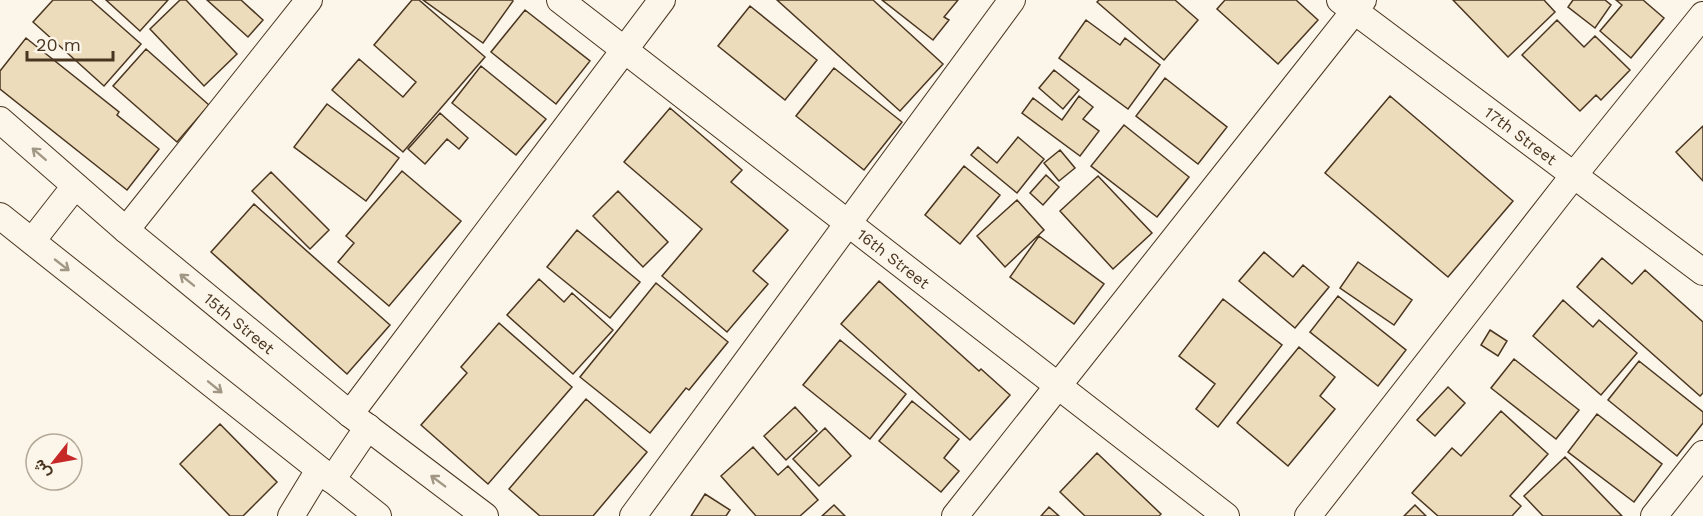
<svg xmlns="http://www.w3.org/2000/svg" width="1703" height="516" viewBox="0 0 1703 516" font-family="'Work Sans',Vazirmatn,sans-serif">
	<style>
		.building { fill: #ecdcbc; stroke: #4a3520; stroke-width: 1.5 }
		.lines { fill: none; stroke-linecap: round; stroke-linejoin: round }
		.minor-casing { stroke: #4a3520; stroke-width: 28 }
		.minor { stroke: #fbf6e9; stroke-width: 26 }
		.oneway { stroke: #a29684 }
		.labels { text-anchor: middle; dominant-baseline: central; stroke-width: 4.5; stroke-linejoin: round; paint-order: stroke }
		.street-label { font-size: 16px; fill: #4a3520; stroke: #fbf6e9 }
	</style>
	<rect width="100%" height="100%" fill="#fbf6e9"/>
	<path class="building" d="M53,0H91L141,44L104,86L33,22Z
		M106,0H168L140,31Z
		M180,0H186L237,54L204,86L150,29Z
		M207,0H241L263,20L248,37Z
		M412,0H419L485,57L403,152L332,90L359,59L403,97L416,82L374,45Z
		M423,0H512L513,1L483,43Z
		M777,0H873L943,64L900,111Z
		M882,0H958L944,17L949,20L933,40Z
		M1099,0H1175L1198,20L1164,60L1097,2Z
		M1225,0H1296L1318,20L1278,64L1217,9Z
		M1453,0H1544L1555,12L1508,57Z
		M1573,0H1605L1611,5L1595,28L1568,7Z
		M1616,0H1643L1664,18L1631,58L1600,31L1622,5Z
		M750,6L817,60L785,100L718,46Z
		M525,10L590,61L556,104L491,52Z
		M1086,20L1120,45L1125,38L1160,65L1128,109L1059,58Z
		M1557,20L1584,47L1595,36L1630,70L1601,100L1596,95L1580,111L1522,55Z
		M26,38L119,112L117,115L159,149L127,190L0,89V71Z
		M146,49L209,105L177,142L113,86Z
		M481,66L546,119L516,155L452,103Z
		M834,68L902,122L864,170L796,116Z
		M1054,70L1079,90L1063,109L1039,88Z
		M1165,78L1227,127L1198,164L1136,116Z
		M1079,96L1093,107L1083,119L1099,131L1080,156L1022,113L1033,98L1062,120Z
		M1390,96L1513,201L1448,277L1325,173Z
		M327,104L399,158L366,201L294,147Z
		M670,108L742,170L731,182L788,230L753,271L768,284L727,332L662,276L702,229L624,162Z
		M440,113L468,138L459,149L447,139L425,164L408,149Z
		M1124,125L1189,177L1157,217L1091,166Z
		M1703,126V181L1676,152Z
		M1018,137L1044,159L1017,193L971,155L978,147L997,163Z
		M1060,150L1075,168L1059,181L1044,163Z
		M964,166L1000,195L960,244L925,215Z
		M402,171L461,221L389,306L338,262L354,243L346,236Z
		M271,172L329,230L310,249L252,191Z
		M1046,175L1059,187L1043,205L1030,193Z
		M1098,176L1152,233L1113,269L1060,211Z
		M618,191L668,242L643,267L593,216Z
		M1017,200L1044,230L1005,267L977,236Z
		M254,204L390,325L347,374L211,252Z
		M577,230L640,282L610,318L547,267Z
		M1039,236L1104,284L1074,324L1010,277Z
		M1264,252L1293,277L1303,265L1329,287L1295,328L1239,281Z
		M1602,258L1632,284L1645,270L1703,322V393L1700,396L1577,287Z
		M1358,262L1412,300L1394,325L1340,288Z
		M539,279L564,302L572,293L613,330L573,374L507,315Z
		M879,281L979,371L981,369L1010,395L970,440L841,324Z
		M656,283L728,342L689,390L686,388L650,433L580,377Z
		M1338,296L1406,350L1378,386L1310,332Z
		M1223,299L1282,345L1218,427L1196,409L1215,384L1179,356Z
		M1563,300L1593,327L1599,320L1637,353L1601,395L1533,336Z
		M499,323L572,387L488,484L421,425L467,373L461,367Z
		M1490,330L1507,341L1498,356L1481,345Z
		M840,340L906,394L870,439L803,385Z
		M1299,347L1335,377L1320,396L1335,409L1288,466L1237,423Z
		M1514,359L1579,410L1556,439L1491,388Z
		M1639,361L1703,412V423L1677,456L1608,400Z
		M1448,387L1465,403L1435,436L1417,420Z
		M586,399L647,452L593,516H540L509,489Z
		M912,401L959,439L944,458L959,471L941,492L879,441Z
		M795,407L817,431L786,460L764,436Z
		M1501,411L1548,454L1510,496L1521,506L1512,516H1438L1412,493L1452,448L1461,456Z
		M1597,414L1662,464L1634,502L1568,452Z
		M220,424L277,482L243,516H230L180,464Z
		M825,428L851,456L819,486L793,459Z
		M753,447L778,475L788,466L818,500L800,516H756L721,476Z
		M1097,453L1161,514L1159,516H1085L1060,492Z
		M1565,457L1622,516H1543L1524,496Z
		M705,494L730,510L726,516H691Z
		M834,505L845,516H822Z
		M1415,505L1426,516H1404Z
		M1049,507L1059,516H1041Z"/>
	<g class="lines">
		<g class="minor-casing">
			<g id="minor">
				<path id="s1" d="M560,0L1226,516"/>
				<path id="s2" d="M1340,0L1703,272"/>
				<path id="s3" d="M0,120L126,230L350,414L485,516"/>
				<path d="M0,216L378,516"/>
				<path d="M126,230L309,0"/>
				<path d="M32,241L75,186"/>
				<path d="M350,414L662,0"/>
				<path d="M332,480L368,427"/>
				<path d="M291,516L319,470"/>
				<path d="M633,516L1012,0"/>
				<path d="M955,516L1363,0"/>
				<path d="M1308,516L1574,175L1703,15"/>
				<path d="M1654,516L1703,454"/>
			</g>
		</g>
		<use href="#minor" class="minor"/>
	</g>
	<defs><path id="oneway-shaft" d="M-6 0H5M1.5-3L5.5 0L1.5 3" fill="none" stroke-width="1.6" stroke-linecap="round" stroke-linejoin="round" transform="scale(1.5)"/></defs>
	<g class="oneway">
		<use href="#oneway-shaft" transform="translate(39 154) rotate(-139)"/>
		<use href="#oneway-shaft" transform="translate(62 265) rotate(38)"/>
		<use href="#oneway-shaft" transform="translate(187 280) rotate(-141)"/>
		<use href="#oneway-shaft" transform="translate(215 387) rotate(39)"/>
		<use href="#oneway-shaft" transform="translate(438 481) rotate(-143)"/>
	</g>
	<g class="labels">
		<g class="street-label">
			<text stroke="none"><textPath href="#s2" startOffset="226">17th Street</textPath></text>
			<text stroke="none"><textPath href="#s1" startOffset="422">16th Street</textPath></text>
			<text stroke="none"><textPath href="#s3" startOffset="314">15th Street</textPath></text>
		</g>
	</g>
	<g transform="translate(54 462) rotate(239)"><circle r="28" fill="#fbf6e9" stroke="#b4a999" stroke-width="1.5"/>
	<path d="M0-4.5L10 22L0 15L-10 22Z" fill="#c62828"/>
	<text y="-9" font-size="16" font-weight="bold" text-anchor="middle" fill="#4a3520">ش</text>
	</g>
	<path d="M27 51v9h86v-9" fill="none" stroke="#4a3520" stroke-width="3"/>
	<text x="36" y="51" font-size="18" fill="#4a3520" stroke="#fbf6e9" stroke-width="4.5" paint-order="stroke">20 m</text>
</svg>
